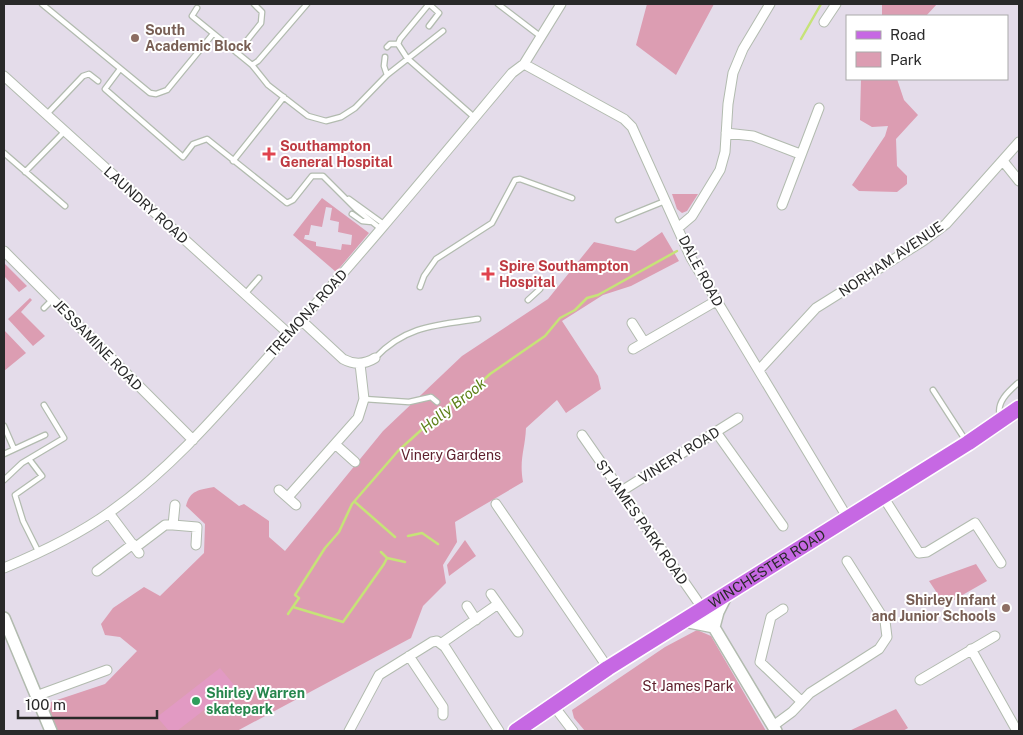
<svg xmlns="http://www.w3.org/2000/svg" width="1023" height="735" viewBox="0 0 1023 735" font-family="'Public Sans',sans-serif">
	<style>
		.green { fill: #dc9db2; fill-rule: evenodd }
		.pitch { fill: #e29ac3 }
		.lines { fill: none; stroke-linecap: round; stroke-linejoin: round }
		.stream { stroke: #c6e378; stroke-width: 2.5 }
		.service-casing { stroke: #b2bbaf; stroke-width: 7 }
		.minor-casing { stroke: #b2bbaf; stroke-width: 11 }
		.tertiary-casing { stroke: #b2bbaf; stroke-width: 14 }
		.primary-casing { stroke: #fff; stroke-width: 18 }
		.service { stroke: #fff; stroke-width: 4.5 }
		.minor { stroke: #fff; stroke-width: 9 }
		.tertiary { stroke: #fff; stroke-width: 11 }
		.primary { stroke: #c668e3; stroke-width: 15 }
		.education-dot { fill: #8d6e63; stroke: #fff; stroke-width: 2 }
		.health-dot { fill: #e0444e; stroke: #fff; stroke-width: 2 }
		.leisure-dot { fill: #2e9e5b; stroke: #fff; stroke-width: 2 }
		.labels { text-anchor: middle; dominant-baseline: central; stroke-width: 4; stroke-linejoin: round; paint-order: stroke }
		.education-label { font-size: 14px; font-weight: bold; fill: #785e54; stroke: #fff; text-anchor: start }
		.health-label { font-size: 14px; font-weight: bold; fill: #be3a42; stroke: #fff; text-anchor: start }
		.street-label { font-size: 14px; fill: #292929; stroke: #fff }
		.park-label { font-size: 14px; fill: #5e202d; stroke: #fff }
		.leisure-label { font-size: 14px; font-weight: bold; fill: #27864d; stroke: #fff; text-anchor: start }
		.water-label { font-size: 15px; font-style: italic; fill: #5d8018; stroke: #fff }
	</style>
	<rect width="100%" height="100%" fill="#e4dcea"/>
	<path class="green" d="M647,4H714L676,75L636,45Z
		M882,4H937L926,16H882Z
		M861,79H897L904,100L918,115L896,139L897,166L907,176V184L897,192L859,191L852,185L885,136L888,126L872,127L860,120Z
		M672,194H698L687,211L682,213L677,209Z
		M322,198L369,233L336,272L293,235ZM326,207L332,208L330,220L339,222L338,232L352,235L351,245L342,244L341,250L316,246V242L304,239L305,235H309L311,225L322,227Z
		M662,232L679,261L631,286L603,295L562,321L598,376L601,389L566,413L557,400L526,428C525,450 519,459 523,482L455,522L457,542L443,565L446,583L423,606L411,638L237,731H55L42,705L105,684L137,651L120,637L105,635L101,624L113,608L144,587L160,596L204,553L205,524L186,506C190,490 199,490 214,487L239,506L244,504L269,521V537L285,551L383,431L462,356L548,299L594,242L635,251Z
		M4,263L27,286L19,292L4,276Z
		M30,298L32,300L21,312L45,336L33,346L8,319Z
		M4,330L26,353L4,371Z
		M465,540L476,556L449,576L447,565Z
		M976,564L987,581L945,605L929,581Z
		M697,630L711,636L766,731H585L574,718L572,710L665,647Z
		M896,709L908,728L903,731H849Z"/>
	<path class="pitch" d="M220,668L235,686L177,731H169L157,717Z"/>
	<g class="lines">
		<path class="stream" d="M801,39L821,4
			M355,502L395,537
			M408,536L422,533L438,544
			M387,558L405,562
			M293,607L343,622L384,564L387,558L381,552
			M288,614L299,598L295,595L325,548L339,532L352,504L398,451L451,403L464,398L490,374L545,336L560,318L575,310L587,298L598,295L677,251"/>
		<g class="service-casing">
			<path id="service" d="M42,4L150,93L156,94L167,90L213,34
				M498,4L540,36
				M197,8L192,16L252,65L268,85L308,116L326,121L341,117L355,108L387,75L443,31
				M398,44L407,58L474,117
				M398,44L400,39L429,4L439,13L429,26
				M387,47L390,44H398
				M237,53L261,23L262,12L254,4
				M385,57L384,66L387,75
				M252,65L258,61L307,4
				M120,69L105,89L183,157L193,144L207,139L287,203L293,200L312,176H323L356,209L381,229
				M47,114L83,76L89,74L98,81
				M4,153L65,206
				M233,161L284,97
				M25,172L64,132
				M349,199L385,225
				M352,214L362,221L372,222
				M618,220L665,201
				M420,287L424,276L436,259L492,223L515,180L520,179L572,198
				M245,294L259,278
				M528,300L540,289
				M44,308L53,299
				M375,358C405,326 436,325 478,319
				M933,390L966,441
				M364,399L409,402L431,397L437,402
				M1000,416C996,402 1009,391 1018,383
				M4,426L14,449
				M4,454L45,435
				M29,459L42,476L15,495L23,521L39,553
				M4,480L22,463L64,438L44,405"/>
		</g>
		<g class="minor-casing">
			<path id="minor" d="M824,22L836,4
				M524,64L624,119L632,127L691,258L847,517
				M4,76L289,334
				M726,133L753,136L800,154
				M1003,161L1019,181
				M782,205L819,108
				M679,227L692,216L720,170L725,152L728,104L733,73L743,49L770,4
				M4,251L193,440
				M302,321L343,359C354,365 364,365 375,358
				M632,323L644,342
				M633,349L716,301
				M759,370L816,308L923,241L946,224L1019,142
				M716,432L783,526
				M582,435L703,609
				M335,444L355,462
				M279,490L296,505
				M620,492L738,418
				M882,495L919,553L927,552L975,523L1001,563
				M288,497L358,418L364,399L360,364
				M496,504L608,668
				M109,513L139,553
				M173,525L197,527L196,545
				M136,547L165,525H173L175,505
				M4,568C40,553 78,535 110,512C175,466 226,404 279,345C359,257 435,165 512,73L524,64L561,4
				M97,571L133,544
				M491,594L518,632
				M467,606L476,620
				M783,609L771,617L760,662L801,701
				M442,643L498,604
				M971,649L1017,731
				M409,656L443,707V715
				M920,680L995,636
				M36,696L107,670
				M553,705L573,731
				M773,726L792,712L810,693L879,649L887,637L885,621L847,561
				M349,731L379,675L432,642L437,641L445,647L499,731"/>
		</g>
		<g class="tertiary-casing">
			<path id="tertiary" d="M703,609L776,731
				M4,618L51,731
				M684,621L714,627
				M714,627L718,612L727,594"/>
		</g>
		<g class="primary-casing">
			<g id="primary">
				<path id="s1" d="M516,731L608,668L968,443L1019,408"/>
			</g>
		</g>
		<use href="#service" class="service"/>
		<use href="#minor" class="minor"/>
		<use href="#tertiary" class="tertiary"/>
		<use href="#primary" class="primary"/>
	</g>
	<g class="education-dot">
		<circle cx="135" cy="38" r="5"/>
		<circle cx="1006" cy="608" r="5"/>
	</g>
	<g class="health-dot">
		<path d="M266.5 146.5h5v5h5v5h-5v5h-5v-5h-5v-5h5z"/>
		<path d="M485.5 266.5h5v5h5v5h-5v5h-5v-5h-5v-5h5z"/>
	</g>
	<circle class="leisure-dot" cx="196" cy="701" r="5"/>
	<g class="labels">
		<g class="education-label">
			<text x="145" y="30">South<tspan x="145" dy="16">Academic Block</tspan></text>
			<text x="996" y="600" text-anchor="end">Shirley Infant<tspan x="996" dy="16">and Junior Schools</tspan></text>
		</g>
		<g class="health-label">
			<text x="280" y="146">Southampton<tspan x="280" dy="16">General Hospital</tspan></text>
			<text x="499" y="266">Spire Southampton<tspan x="499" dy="16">Hospital</tspan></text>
		</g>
		<g class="street-label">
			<text transform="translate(146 205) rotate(42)">LAUNDRY ROAD</text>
			<text transform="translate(891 259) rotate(-34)">NORHAM AVENUE</text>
			<text transform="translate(701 271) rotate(62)">DALE ROAD</text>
			<text transform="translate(307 313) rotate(-48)">TREMONA ROAD</text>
			<text transform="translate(98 345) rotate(46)">JESSAMINE ROAD</text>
			<text transform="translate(679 455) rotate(-32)">VINERY ROAD</text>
			<text transform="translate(642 522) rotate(55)">ST JAMES PARK ROAD</text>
			<text stroke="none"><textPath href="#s1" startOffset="299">WINCHESTER ROAD</textPath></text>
		</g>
		<g class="park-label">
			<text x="451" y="455">Vinery Gardens</text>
			<text x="688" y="686">St James Park</text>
		</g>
		<g class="leisure-label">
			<text x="206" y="693">Shirley Warren<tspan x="206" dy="16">skatepark</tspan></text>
		</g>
		<g class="water-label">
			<text transform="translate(453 405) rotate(-38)">Holly Brook</text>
		</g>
	</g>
	<rect width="1023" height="735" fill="none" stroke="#292929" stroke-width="10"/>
	<rect x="846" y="15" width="162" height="65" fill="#ffffff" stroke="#a9a9a9"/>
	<rect x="856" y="31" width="25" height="8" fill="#c668e3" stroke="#a9a9a9"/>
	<text x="890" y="40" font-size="15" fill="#292929">Road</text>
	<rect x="856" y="52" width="25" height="15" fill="#dc9db2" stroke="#a9a9a9"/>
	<text x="890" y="65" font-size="15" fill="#292929">Park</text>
	<path d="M18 710v8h139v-8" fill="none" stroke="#292929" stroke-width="2.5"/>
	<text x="25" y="710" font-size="15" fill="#292929" stroke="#ffffff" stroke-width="4" paint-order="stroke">100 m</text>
</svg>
